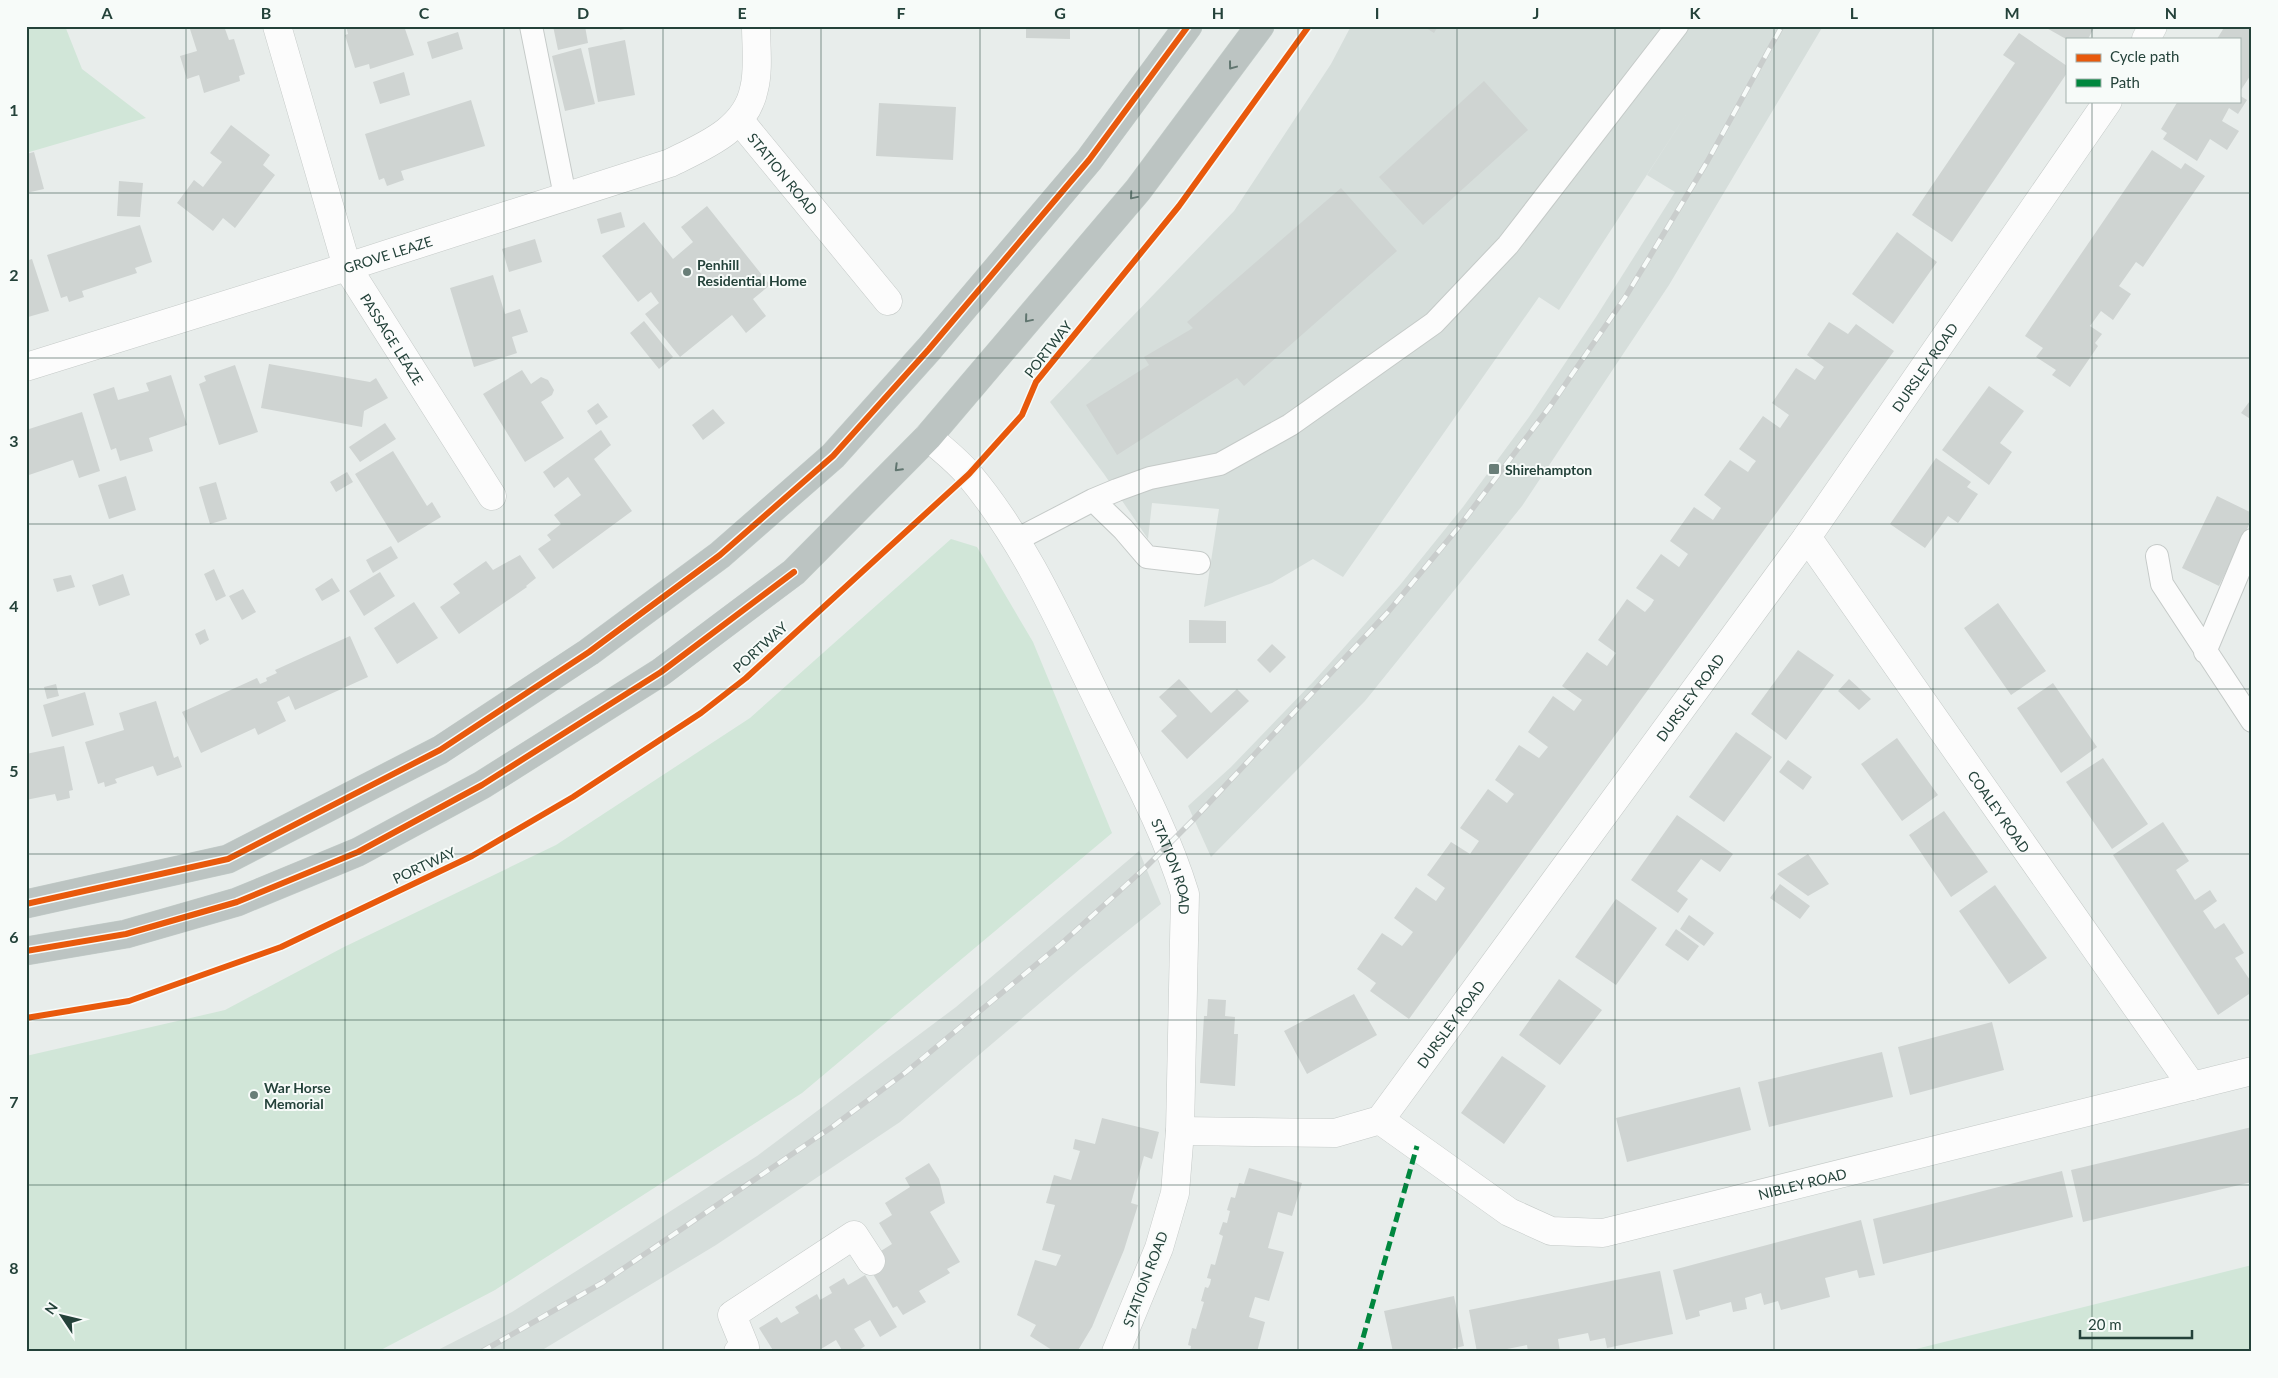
<svg xmlns="http://www.w3.org/2000/svg" width="2278" height="1378" viewBox="0 0 2278 1378" font-family="Lato,sans-serif">
	<style>
		.built { fill: #d6dedb }
		.green { fill: #d1e6d8 }
		.building { fill: #cfd4d2 }
		.lines { fill: none; stroke-linecap: round; stroke-linejoin: round }
		.lane-casing { stroke: #c5cac8; stroke-width: 24 }
		.street-casing { stroke: #c5cac8; stroke-width: 29 }
		.highway-casing { stroke: #c3ccc9; stroke-width: 29 }
		.lane { stroke: #fcfcfc; stroke-width: 22 }
		.street { stroke: #fcfcfc; stroke-width: 28 }
		.highway { stroke: #bcc4c2; stroke-width: 28 }
		.rail-casing { stroke: #c9cdcc; stroke-width: 5.5 }
		.rail { stroke: #f7fbf9; stroke-width: 4; stroke-dasharray: 11; stroke-linecap: butt }
		.quiet { stroke: #00873e; stroke-width: 5; stroke-dasharray: 10 5; stroke-linecap: butt }
		.cycleway-casing { stroke: #f7fbf9; stroke-width: 9 }
		.cycleway { stroke: #e8590c; stroke-width: 6 }
		.oneway { stroke: #617670 }
		.grid { fill: none; stroke: #24423a; stroke-width: 1; stroke-opacity: 0.55 }
		.poi-dot { fill: #697e78; stroke: #f7fbf9; stroke-width: 2 }
		.labels { text-anchor: middle; dominant-baseline: central; stroke-width: 4; stroke-linejoin: round; paint-order: stroke }
		.street-label { font-size: 14px; fill: #24423a; stroke: #f7fbf9 }
		.poi-label { font-size: 14px; font-weight: bold; fill: #24423a; stroke: #f7fbf9; text-anchor: start }
		.neatline { fill: none; stroke: #24423a; stroke-width: 2 }
		.grid-label { font-size: 16px; text-anchor: middle; font-weight: bold; fill: #24423a }
	</style>
	<rect width="100%" height="100%" fill="#e8edeb"/>
	<path class="built" d="M1351,26H1823L1669,285L1522,506L1365,701L1211,857L1188,806L1231,767L1313,682L1400,585L1463,507L1529,417L1596,317L1675,192L1647,175L1689,110L1559,310L1539,297L1343,577L1313,559L1272,583L1204,607L1219,509L1152,503L1148,539L1104,474L1050,402L1234,211L1331,64Z
		M1139,851L1161,904L1080,969L900,1122L716,1245L539,1352H434L512,1312L757,1156L956,1007Z"/>
	<path class="green" d="M26,26H65L82,69L146,118L26,153Z
		M951,539L977,547L1033,642L1112,833L802,1093L495,1290L377,1352H26V1056L225,1010L344,947L556,845L750,718Z
		M2252,1265V1352H1904Z"/>
	<path class="building" d="M189,26H224L229,40L234,39L245,74L239,76L240,81L204,93L199,75L187,79L180,56L197,51Z
		M346,26H387L388,29L404,26L414,55L370,69L369,64L355,68L345,35L348,34Z
		M553,26H585L588,43L558,50Z
		M619,26H633L634,27L620,30Z
		M1026,26H1070V39L1026,38Z
		M1423,26H1438L1434,33Z
		M2043,26H2095L2088,39H2066Z
		M2225,26H2252V73L2239,93V39H2217Z
		M458,32L463,49L432,59L427,42Z
		M2019,33L2067,66V73L1952,242L1912,215L2015,63L2003,55Z
		M625,40L635,95L598,102L588,48Z
		M581,48L595,104L565,111L552,56Z
		M404,72L410,95L380,104L373,82Z
		M1484,81L1528,130L1423,225L1379,177Z
		M2239,95L2247,100L2238,114L2229,108L2222,121L2239,131L2227,150L2210,139L2197,161L2163,139L2167,133L2161,129L2178,101H2239Z
		M471,100L485,146L401,171L404,180L387,186L384,178L379,180L365,134Z
		M879,103L956,107L953,160L876,156Z
		M231,125L270,155L263,165L275,175L235,228L223,218L213,231L177,203L194,180L203,187L222,162L210,153Z
		M2152,150L2181,169L2185,163L2205,176L2143,267L2136,262L2119,286L2131,294L2113,320L2101,311L2090,326L2102,334L2095,343L2098,346L2070,387L2052,375L2056,370L2036,357L2043,348L2025,336Z
		M34,152L44,189L26,193V154Z
		M119,181L143,183L140,217L117,216Z
		M1341,188L1397,251L1244,386L1237,378L1117,455L1086,405L1149,365L1144,357L1193,328L1187,322Z
		M707,206L770,285L753,299L766,316L746,333L732,315L680,357L645,314L659,303L651,292L638,302L602,256L644,222L673,259L693,242L681,227Z
		M621,212L625,227L601,234L597,219Z
		M140,225L152,262L135,268L137,273L82,291L84,297L69,302L67,296L61,298L47,255Z
		M1897,232L1937,262L1893,324L1852,294Z
		M535,239L542,262L509,272L502,249Z
		M32,259L49,311L28,317L26,312V261Z
		M493,275L505,314L520,309L528,332L512,337L517,353L474,367L450,288Z
		M644,321L673,357L659,369L630,333Z
		M1829,322L1848,334L1856,324L1894,351L1409,1019L1370,991L1376,983L1357,969L1382,933L1402,946L1407,940L1413,932L1394,918L1416,887L1436,901L1445,888L1427,875L1451,842L1470,854L1479,841L1460,828L1488,789L1507,803L1514,794L1495,780L1519,745L1539,758L1548,747L1528,732L1553,696L1574,711L1582,700L1562,686L1587,652L1607,666L1616,653L1598,640L1627,599L1645,612L1651,605L1654,600L1636,588L1661,554L1679,567L1688,554L1670,541L1694,507L1713,520L1721,508L1704,495L1730,460L1748,472L1752,466L1756,461L1739,449L1763,416L1780,428L1789,415L1772,403L1796,368L1815,380L1824,367L1807,355Z
		M269,364L370,382L376,378L388,398L364,411L362,427L261,408Z
		M235,365L258,432L219,445L199,384L206,381L204,376Z
		M522,370L531,384L541,377L548,380L554,390L552,395L541,402L564,438L525,462L483,394Z
		M171,375L187,425L149,438L153,451L120,461L116,448L111,450L93,394L114,387L118,400L149,391L146,383Z
		M1989,386L2024,411L2000,443L2012,452L1989,485L1942,450Z
		M2252,398V420L2241,413Z
		M598,403L608,417L596,425L587,411Z
		M713,409L725,423L703,440L692,425Z
		M82,412L100,471L79,478L73,460L26,476V430Z
		M385,423L396,439L360,462L349,447Z
		M601,430L611,445L594,459L632,511L553,569L538,549L551,540L547,535L561,524L554,515L581,495L568,477L554,488L543,472Z
		M393,451L427,506L432,502L441,517L398,543L355,474Z
		M1936,458L1971,482L1967,487L1978,494L1958,523L1948,516L1925,548L1890,524Z
		M347,472L353,482L336,492L330,482Z
		M126,476L136,510L109,519L98,485Z
		M216,482L227,519L210,524L199,487Z
		M2217,496L2252,513V519L2219,586L2182,568Z
		M391,546L398,558L373,573L366,560Z
		M520,555L536,578L526,586L527,587L459,634L440,607L460,593L453,584L486,561L493,570Z
		M214,569L226,596L216,601L204,574Z
		M380,572L395,596L364,616L349,591Z
		M123,574L130,595L99,606L92,585Z
		M71,575L75,587L57,592L53,579Z
		M332,578L340,591L322,601L315,589Z
		M243,589L256,612L242,620L229,596Z
		M414,602L438,638L397,664L374,628Z
		M1998,603L2046,671L2011,695L1964,628Z
		M1189,620L1226,621V643H1189Z
		M205,629L209,640L200,645L195,634Z
		M350,636L368,677L295,710L289,696L277,702L286,721L258,735L255,728L201,753L182,712L257,678L260,684L267,681L266,678L277,673L275,670Z
		M1272,644L1286,657L1270,673L1257,660Z
		M1798,650L1834,675L1786,740L1751,714Z
		M1179,679L1211,713L1237,689L1249,701L1187,759L1161,731L1177,716L1159,697Z
		M1849,679L1871,699L1859,710L1838,691Z
		M2053,683L2097,747L2061,773L2017,708Z
		M56,684L59,696L47,699L44,687Z
		M85,692L94,725L52,737L43,705Z
		M156,701L174,758L178,756L182,767L157,776L153,766L115,779L117,783L105,787L104,782L98,784L85,742L124,730L119,713Z
		M1736,732L1772,757L1724,822L1689,797Z
		M1897,738L1938,795L1902,821L1861,764Z
		M64,746L73,790L69,791L70,798L57,801L55,794L26,800V754Z
		M2103,758L2148,824L2112,849L2066,782Z
		M1788,760L1812,777L1803,790L1779,772Z
		M1944,811L1988,872L1951,897L1909,835Z
		M1677,815L1733,854L1720,872L1701,859L1677,891L1688,899L1678,913L1631,880Z
		M2163,822L2189,861L2176,870L2195,900L2210,890L2217,901L2203,911L2215,929L2224,923L2244,953L2235,958L2252,983V992L2218,1015L2113,855Z
		M1808,854L1829,884L1808,896L1777,874Z
		M1780,884L1810,906L1800,919L1770,898Z
		M1995,885L2047,958L2009,984L1959,911Z
		M1616,899L1657,928L1616,985L1575,957Z
		M1689,915L1714,933L1704,946L1680,929Z
		M1676,929L1699,946L1688,961L1665,945Z
		M1559,979L1602,1010L1560,1065L1519,1035Z
		M1354,994L1377,1035L1307,1074L1284,1031Z
		M1208,999L1226,1000L1225,1016L1235,1017L1234,1034H1238L1235,1086L1200,1083L1204,1016H1207Z
		M1992,1022L2004,1070L1910,1095L1898,1047Z
		M1882,1052L1893,1097L1769,1127L1758,1082Z
		M1502,1056L1546,1086L1504,1144L1461,1113Z
		M1740,1087L1751,1130L1627,1162L1616,1118Z
		M1102,1118L1159,1132L1152,1159L1144,1156L1131,1203L1138,1205L1124,1250L1092,1327L1077,1352H1055L1030,1336L1036,1325L1017,1315L1035,1260L1056,1266L1061,1255L1042,1250L1055,1205L1046,1203L1054,1175L1071,1180L1080,1151L1073,1149L1075,1139L1095,1144Z
		M2252,1127V1182L2083,1222L2071,1170Z
		M929,1163L939,1179L945,1203L930,1212L960,1262L947,1269L950,1273L919,1291L926,1302L903,1315L897,1306L893,1308L870,1269L876,1254L892,1244L879,1223L892,1215L885,1203L910,1187L905,1178Z
		M1249,1168L1302,1183L1292,1216L1278,1212L1268,1248L1284,1252L1269,1301L1255,1297L1249,1317L1265,1322L1257,1352H1190L1191,1346L1188,1345L1192,1328L1196,1329L1204,1302L1201,1301L1205,1287L1208,1288L1210,1284L1211,1279L1207,1278L1211,1264L1215,1265L1223,1236L1219,1234L1223,1222L1227,1223L1230,1211L1227,1210L1231,1197L1235,1198L1239,1183L1244,1184Z
		M2062,1171L2073,1217L1883,1264L1873,1219Z
		M1861,1220L1875,1275L1859,1278L1857,1270L1825,1278L1830,1297L1781,1310L1778,1301L1764,1305L1761,1293L1745,1298L1747,1309L1733,1312L1731,1302L1699,1311L1700,1316L1686,1320L1673,1270Z
		M1660,1271L1673,1334L1607,1348L1605,1338L1590,1341L1588,1333L1558,1339L1560,1352H1528L1527,1345L1492,1352H1477L1469,1310Z
		M865,1275L897,1327L880,1337L870,1320L854,1329L865,1346L856,1352H843L836,1340L821,1349L822,1352H774L759,1328L777,1317L781,1323L799,1313L795,1307L817,1294L820,1300L832,1293L829,1287L844,1278L848,1285Z
		M1454,1296L1464,1346L1438,1352H1393L1384,1311Z"/>
	<g class="lines">
		<g class="lane-casing">
			<path id="lane" d="M531,26L565,196
				M1093,500L1123,529L1147,557L1199,563
				M1016,540L1093,500L1117,490L1150,478L1220,464L1290,425L1434,323L1508,245L1677,26
				M2157,556L2162,584L2252,721
				M2205,652L2252,540"/>
		</g>
		<g class="street-casing">
			<g id="street">
				<path id="s1" d="M277,26L347,267L492,496"/>
				<path d="M2146,39L2153,26"/>
				<path id="s2" d="M740,121L888,301"/>
				<path id="s3" d="M26,367L347,267L670,163C704,146 746,130 754,89C759,70 756,46 756,26"/>
				<path id="s4" d="M928,437C942,449 958,461 970,476C1027,544 1063,629 1102,708C1132,769 1165,829 1185,894L1180,1131L1175,1193L1159,1248L1116,1352"/>
				<path id="s5" d="M1807,537L2192,1086"/>
				<path id="s6" d="M1380,1120L1509,1212L1551,1231L1603,1233L2252,1071"/>
				<path id="s7" d="M1180,1131L1335,1133L1380,1120L1807,537L2108,101"/>
				<path d="M738,1352L745,1347L732,1315L854,1235L871,1261"/>
			</g>
		</g>
		<g class="highway-casing">
			<path id="highway" d="M26,904L228,859L440,750L589,652L720,555L833,456L929,349L1089,160L1188,26
				M26,951L126,934L237,902L358,852L482,785L661,672L718,629L794,572L928,437L1138,190L1260,26"/>
		</g>
		<use href="#lane" class="lane"/>
		<use href="#street" class="street"/>
		<use href="#highway" class="highway"/>
		<g class="rail-casing">
			<path id="rail" d="M481,1352L602,1283L832,1127L906,1072L1061,944L1146,867L1194,819L1388,612L1458,528L1551,405L1626,296L1707,162L1782,26"/>
		</g>
		<use href="#rail" class="rail"/>
		<path class="quiet" d="M1359,1352L1417,1146"/>
		<g class="cycleway-casing">
			<path id="cycleway" d="M26,904L228,859L440,750L589,652L720,555L833,456L929,349L1089,160L1188,26
				M26,951L126,934L237,902L358,852L482,785L661,672L794,572
				M26,1018L129,1001L281,947L472,856L573,797L701,713L746,678L969,474L1022,415L1036,382L1179,206L1309,26"/>
		</g>
		<use href="#cycleway" class="cycleway"/>
	</g>
	<defs><path id="oneway-chevron" d="M-2-3.5L2.5 0L-2 3.5" fill="none" stroke-width="1.6" stroke-linecap="round" stroke-linejoin="round" transform="scale(1.25)"/></defs>
	<g class="oneway">
		<use href="#oneway-chevron" transform="translate(1232 66) rotate(127)"/>
		<use href="#oneway-chevron" transform="translate(1133 196) rotate(130)"/>
		<use href="#oneway-chevron" transform="translate(1028 319) rotate(130)"/>
		<use href="#oneway-chevron" transform="translate(898 468) rotate(135)"/>
	</g>
	<path class="grid" d="M186,26V1352M345,26V1352M504,26V1352M663,26V1352M821,26V1352M980,26V1352M1139,26V1352M1298,26V1352M1457,26V1352M1615,26V1352M1774,26V1352M1933,26V1352M2092,26V39M2092,101V1352M26,193H2252M26,358H2252M26,524H2252M26,689H2252M26,854H2252M26,1020H2252M26,1185H2252"/>
	<g class="poi-dot">
		<circle cx="687" cy="272" r="5"/>
		<rect x="1488" y="463" width="12" height="12" rx="2.5"/>
		<circle cx="254" cy="1095" r="5"/>
	</g>
	<g class="labels">
		<g class="street-label">
			<text stroke="none"><textPath href="#s2" startOffset="68">STATION ROAD</textPath></text>
			<text stroke="none"><textPath href="#s3" startOffset="379">GROVE LEAZE</textPath></text>
			<text stroke="none"><textPath href="#s1" startOffset="336">PASSAGE LEAZE</textPath></text>
			<text transform="translate(1048 349) rotate(-52)">PORTWAY</text>
			<text stroke="none"><textPath href="#s7" startOffset="1131">DURSLEY ROAD</textPath></text>
			<text transform="translate(760 647) rotate(-42)">PORTWAY</text>
			<text stroke="none"><textPath href="#s7" startOffset="726">DURSLEY ROAD</textPath></text>
			<text stroke="none"><textPath href="#s5" startOffset="335">COALEY ROAD</textPath></text>
			<text transform="translate(424 865) rotate(-25)">PORTWAY</text>
			<text stroke="none"><textPath href="#s4" startOffset="499">STATION ROAD</textPath></text>
			<text stroke="none"><textPath href="#s7" startOffset="321">DURSLEY ROAD</textPath></text>
			<text stroke="none"><textPath href="#s6" startOffset="462">NIBLEY ROAD</textPath></text>
			<text transform="translate(1145 1279) rotate(-69)">STATION ROAD</text>
		</g>
		<g class="poi-label">
			<text x="697" y="264">Penhill<tspan x="697" dy="16">Residential Home</tspan></text>
			<text x="1505" y="469">Shirehampton</text>
			<text x="264" y="1087">War Horse<tspan x="264" dy="16">Memorial</tspan></text>
		</g>
	</g>
	<rect width="2278" height="1378" fill="none" stroke="#f7fbf9" stroke-width="55"/>
	<rect x="2066" y="38" width="175" height="65" fill="#f7fbf9" stroke="#a3b1ad"/>
	<rect x="2076" y="54" width="25" height="8" fill="#e8590c" stroke="#a3b1ad"/>
	<text x="2110" y="62" font-size="15" fill="#24423a">Cycle path</text>
	<rect x="2076" y="79" width="25" height="8" fill="#00873e" stroke="#a3b1ad"/>
	<text x="2110" y="88" font-size="15" fill="#24423a">Path</text>
	<g transform="translate(62 1316) rotate(305)" stroke="#f7fbf9" stroke-width="4" paint-order="stroke">
	<path d="M0-4L9 19L0 12L-9 19Z" fill="#24423a"/>
	<text y="-8" font-size="14" font-weight="bold" text-anchor="middle" fill="#24423a">N</text>
	</g>
	<path d="M2080 1330v8h112v-8" fill="none" stroke="#24423a" stroke-width="2.5"/>
	<text x="2088" y="1330" font-size="15" fill="#24423a" stroke="#f7fbf9" stroke-width="4" paint-order="stroke">20 m</text>
	<rect x="28" y="28" width="2222" height="1322" class="neatline"/>
	<g class="grid-label">
		<text x="107" y="19">A</text>
		<text x="266" y="19">B</text>
		<text x="424" y="19">C</text>
		<text x="583" y="19">D</text>
		<text x="742" y="19">E</text>
		<text x="901" y="19">F</text>
		<text x="1060" y="19">G</text>
		<text x="1218" y="19">H</text>
		<text x="1377" y="19">I</text>
		<text x="1536" y="19">J</text>
		<text x="1695" y="19">K</text>
		<text x="1854" y="19">L</text>
		<text x="2012" y="19">M</text>
		<text x="2171" y="19">N</text>
		<text x="14" y="116">1</text>
		<text x="14" y="281">2</text>
		<text x="14" y="447">3</text>
		<text x="14" y="612">4</text>
		<text x="14" y="777">5</text>
		<text x="14" y="943">6</text>
		<text x="14" y="1108">7</text>
		<text x="14" y="1274">8</text>
	</g>
</svg>
